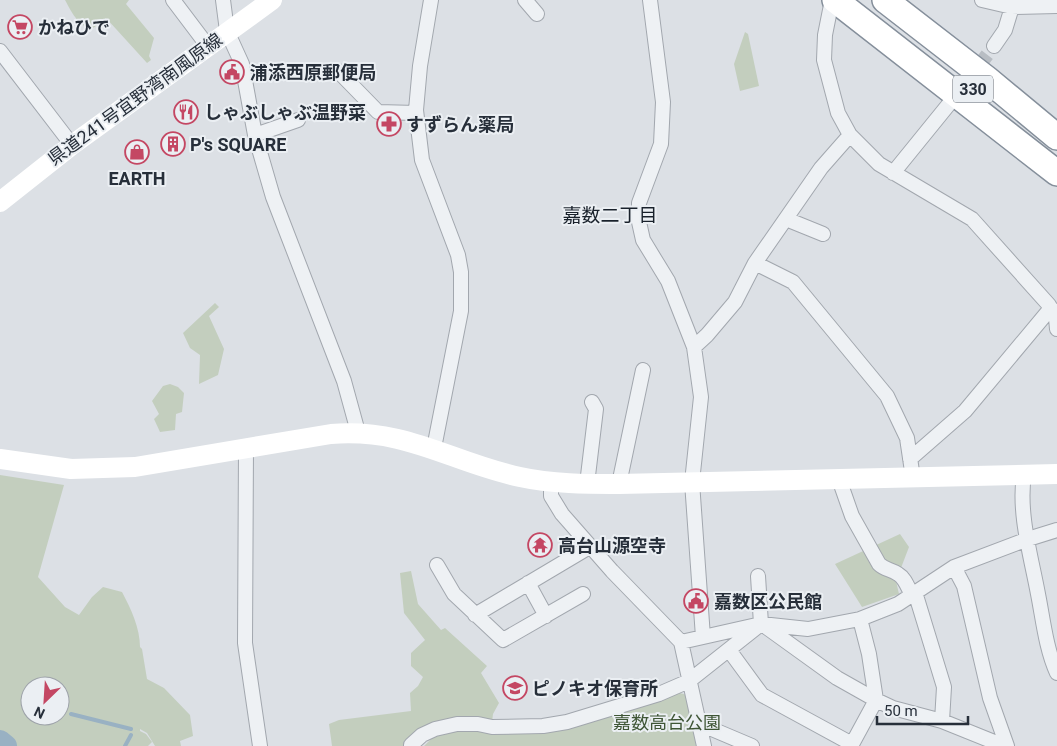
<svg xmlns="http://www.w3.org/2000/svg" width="1057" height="746" viewBox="0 0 1057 746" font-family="Roboto,'Noto Sans JP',sans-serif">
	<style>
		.green { fill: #c3cebe; fill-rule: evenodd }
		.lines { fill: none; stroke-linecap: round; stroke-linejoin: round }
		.stream { stroke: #99b1c3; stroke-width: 4 }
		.river { stroke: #99b1c3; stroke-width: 22 }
		.street-tunnel { stroke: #b8bdc3; stroke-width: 14; stroke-dasharray: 14 7; stroke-linecap: butt }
		.street-casing { stroke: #a2a7ae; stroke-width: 16 }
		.highway-casing { stroke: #858f9b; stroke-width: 28 }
		.street { stroke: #eef1f4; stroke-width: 14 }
		.secondary { stroke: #fff; stroke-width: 20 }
		.highway { stroke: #fff; stroke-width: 25 }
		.labels { text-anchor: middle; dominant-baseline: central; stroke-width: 4; stroke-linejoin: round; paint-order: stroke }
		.shield { fill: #ebeff3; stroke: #626972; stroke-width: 1 }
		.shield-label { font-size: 16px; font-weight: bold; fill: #272f3a }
		.poi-label { font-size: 18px; font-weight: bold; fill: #272f3a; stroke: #ebeff3; text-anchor: start }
		.street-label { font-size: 18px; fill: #272f3a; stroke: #ebeff3 }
		.park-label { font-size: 18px; fill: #3e5535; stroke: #ebeff3 }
		.neighbourhood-label { font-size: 19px; fill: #19212b; stroke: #ebeff3 }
	</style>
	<rect width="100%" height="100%" fill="#dce0e5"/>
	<path class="green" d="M65,0H129L126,4L154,38L149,56L151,60L147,63L106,18L92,29C78,26 71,11 65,0Z
		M745,32L748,34L759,86L740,91L734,64Z
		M215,303L219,307L209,316L224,349L218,375L199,384L200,355L190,348L183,333Z
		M170,384L178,387L184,393L182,412L176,414L175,430L160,432L154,419L159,414L152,401L163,386Z
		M0,475L64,485L38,577L65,607L79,615L92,597L103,587L122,592C131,609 140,628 140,647L142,649L147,679L164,688L190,715L193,736L180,741L181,746H155L147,733L140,729V731L146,734L152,742L148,746H0ZM30,686H60V716H30Z
		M900,534L909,547L896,581L899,594L862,607L835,564Z
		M411,571L418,604L441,630L445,628L487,666L481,673L499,703L493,714L492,722L456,721L409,746H332L329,724L339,720L411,711L410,693L418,686L423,677L411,666V653L425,640L404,613L400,573Z
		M680,693L687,695L696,746H424L436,734L469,729L486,730L634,706Z"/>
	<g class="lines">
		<path class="stream" d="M71,714L131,729
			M125,746L131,735"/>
		<path class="river" d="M0,741L6,746"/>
		<path class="street-tunnel" d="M953,99L994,46"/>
		<g class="street-casing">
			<path id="street" d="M173,0L207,45
				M223,0L227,31L242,64L255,135L273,197L344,381L358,432
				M431,0L420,66L416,110L422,160L458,255L461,272V311L434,448
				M525,0L537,14
				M650,0L663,102L661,144L639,203V222L643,240L668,281L694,347L701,397L692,482L703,637
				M832,0L825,35L824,60L838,113L850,135L879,164L972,219L1049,305L1056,318L1057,329
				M982,0L1012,7L1057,6
				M994,46L1005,30L1012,7
				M0,51L72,145
				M338,71L378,112L416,113
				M255,135L298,120
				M893,173L949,104
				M786,219L823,234
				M755,263L793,282L887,396L907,438L913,478
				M694,347L707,335L735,302L755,263L821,168L850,135
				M246,448L245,643L260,746
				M910,459L965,411L1051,308
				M1024,475C1018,513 1031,556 1038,594C1043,619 1046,649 1057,673
				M839,479L852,516L879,564C885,570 891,569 898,574C905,578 908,588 912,595
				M551,482V496L562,514L612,571L681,642L704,746
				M587,484L596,409L592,402
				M619,484L643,370
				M437,565L454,594L503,640L583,594
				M954,567L964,586L990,698L1007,746
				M528,583L546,616
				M915,592L944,687L942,721
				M475,615L591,546
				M762,624L837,678L876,700L893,708L942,721L1004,746
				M681,642L761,624L808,629L860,619L898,604L954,567L1028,539L1057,530
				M729,650L762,695L852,744
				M700,724L752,746
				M411,745L422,735L435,729L457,724H478L492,727L543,726L567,722L659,694L689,681L761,624L758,576
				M851,746L876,700L869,654L860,619"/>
		</g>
		<g class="highway-casing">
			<path id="highway" d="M835,0L1057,173
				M885,0L987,79L1057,137"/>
		</g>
		<use href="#street" class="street"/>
		<path class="secondary" d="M0,202L72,145L272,0
			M0,459L71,469L135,467L331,434C408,428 450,462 520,477C552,484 586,484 619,484L1057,474"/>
		<use href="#highway" class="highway"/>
	</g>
	<defs>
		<g id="supermarket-ring" transform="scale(1.25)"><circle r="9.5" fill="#ebeff3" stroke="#c44763" stroke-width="1.5"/><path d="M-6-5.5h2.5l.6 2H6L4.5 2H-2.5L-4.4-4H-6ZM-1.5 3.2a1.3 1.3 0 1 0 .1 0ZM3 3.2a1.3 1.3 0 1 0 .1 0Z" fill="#c44763"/></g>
		<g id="civic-ring" transform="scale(1.25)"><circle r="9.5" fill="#ebeff3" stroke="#c44763" stroke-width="1.5"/><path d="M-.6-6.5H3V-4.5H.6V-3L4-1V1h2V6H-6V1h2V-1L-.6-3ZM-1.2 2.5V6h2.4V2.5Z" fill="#c44763"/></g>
		<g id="restaurant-ring" transform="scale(1.25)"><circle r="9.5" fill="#ebeff3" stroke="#c44763" stroke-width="1.5"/><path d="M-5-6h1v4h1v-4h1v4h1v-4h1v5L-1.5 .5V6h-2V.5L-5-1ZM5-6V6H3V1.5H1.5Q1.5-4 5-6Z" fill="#c44763"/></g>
		<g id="pharmacy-ring" transform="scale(1.25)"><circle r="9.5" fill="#ebeff3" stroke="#c44763" stroke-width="1.5"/><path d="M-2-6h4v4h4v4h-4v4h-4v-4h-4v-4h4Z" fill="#c44763"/></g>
		<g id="building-ring" transform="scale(1.25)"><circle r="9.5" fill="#ebeff3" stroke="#c44763" stroke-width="1.5"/><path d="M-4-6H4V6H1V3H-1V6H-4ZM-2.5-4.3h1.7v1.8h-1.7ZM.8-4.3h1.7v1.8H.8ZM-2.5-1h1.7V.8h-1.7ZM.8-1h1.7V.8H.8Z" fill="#c44763"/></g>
		<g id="shop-ring" transform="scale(1.25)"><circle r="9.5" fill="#ebeff3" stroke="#c44763" stroke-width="1.5"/><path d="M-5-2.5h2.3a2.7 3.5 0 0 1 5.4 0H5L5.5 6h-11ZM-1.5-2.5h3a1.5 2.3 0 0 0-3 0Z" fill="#c44763"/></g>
		<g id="temple-ring" transform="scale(1.25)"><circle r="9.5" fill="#ebeff3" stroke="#c44763" stroke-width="1.5"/><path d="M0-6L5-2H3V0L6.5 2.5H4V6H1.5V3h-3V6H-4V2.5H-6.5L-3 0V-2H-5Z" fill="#c44763"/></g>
		<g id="school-ring" transform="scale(1.25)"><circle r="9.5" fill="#ebeff3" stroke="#c44763" stroke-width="1.5"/><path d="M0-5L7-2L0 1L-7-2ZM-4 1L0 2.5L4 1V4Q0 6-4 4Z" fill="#c44763"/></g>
	</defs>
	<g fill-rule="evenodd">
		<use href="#supermarket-ring" x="20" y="27"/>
		<use href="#civic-ring" x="232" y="72"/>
		<use href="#restaurant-ring" x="186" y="112"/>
		<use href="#pharmacy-ring" x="389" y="124"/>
		<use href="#building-ring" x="173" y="144"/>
		<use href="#shop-ring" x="137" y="152"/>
		<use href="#temple-ring" x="540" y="545"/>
		<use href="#civic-ring" x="696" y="601"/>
		<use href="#school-ring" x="515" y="688"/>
	</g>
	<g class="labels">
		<rect class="shield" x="953" y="75.5" width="40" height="27" rx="4"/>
		<g class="shield-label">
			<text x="973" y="89">330</text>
		</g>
		<g class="poi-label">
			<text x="38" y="27">かねひで</text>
			<text x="250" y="72">浦添西原郵便局</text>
			<text x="204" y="112">しゃぶしゃぶ温野菜</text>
			<text x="406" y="124">すずらん薬局</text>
			<text x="190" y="144">P's SQUARE</text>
			<text x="137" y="178" text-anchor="middle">EARTH</text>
			<text x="558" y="545">高台山源空寺</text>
			<text x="714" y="601">嘉数区公民館</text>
			<text x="532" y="688">ピノキオ保育所</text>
		</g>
		<g class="street-label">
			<text transform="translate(135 99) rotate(-36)">県道241号宜野湾南風原線</text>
		</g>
		<g class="park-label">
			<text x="667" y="722">嘉数高台公園</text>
		</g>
		<g class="neighbourhood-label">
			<text x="610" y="215">嘉数二丁目</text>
		</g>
	</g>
	<g transform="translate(45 701) rotate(205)"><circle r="24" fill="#ebeff3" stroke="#9da2a9"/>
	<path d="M0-4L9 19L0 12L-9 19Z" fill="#c44763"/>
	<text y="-8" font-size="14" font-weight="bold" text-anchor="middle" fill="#272f3a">N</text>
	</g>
	<path d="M877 716v8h91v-8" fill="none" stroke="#272f3a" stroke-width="2.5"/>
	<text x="884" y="716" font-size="15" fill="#272f3a" stroke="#ebeff3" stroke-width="4" paint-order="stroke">50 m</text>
</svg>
